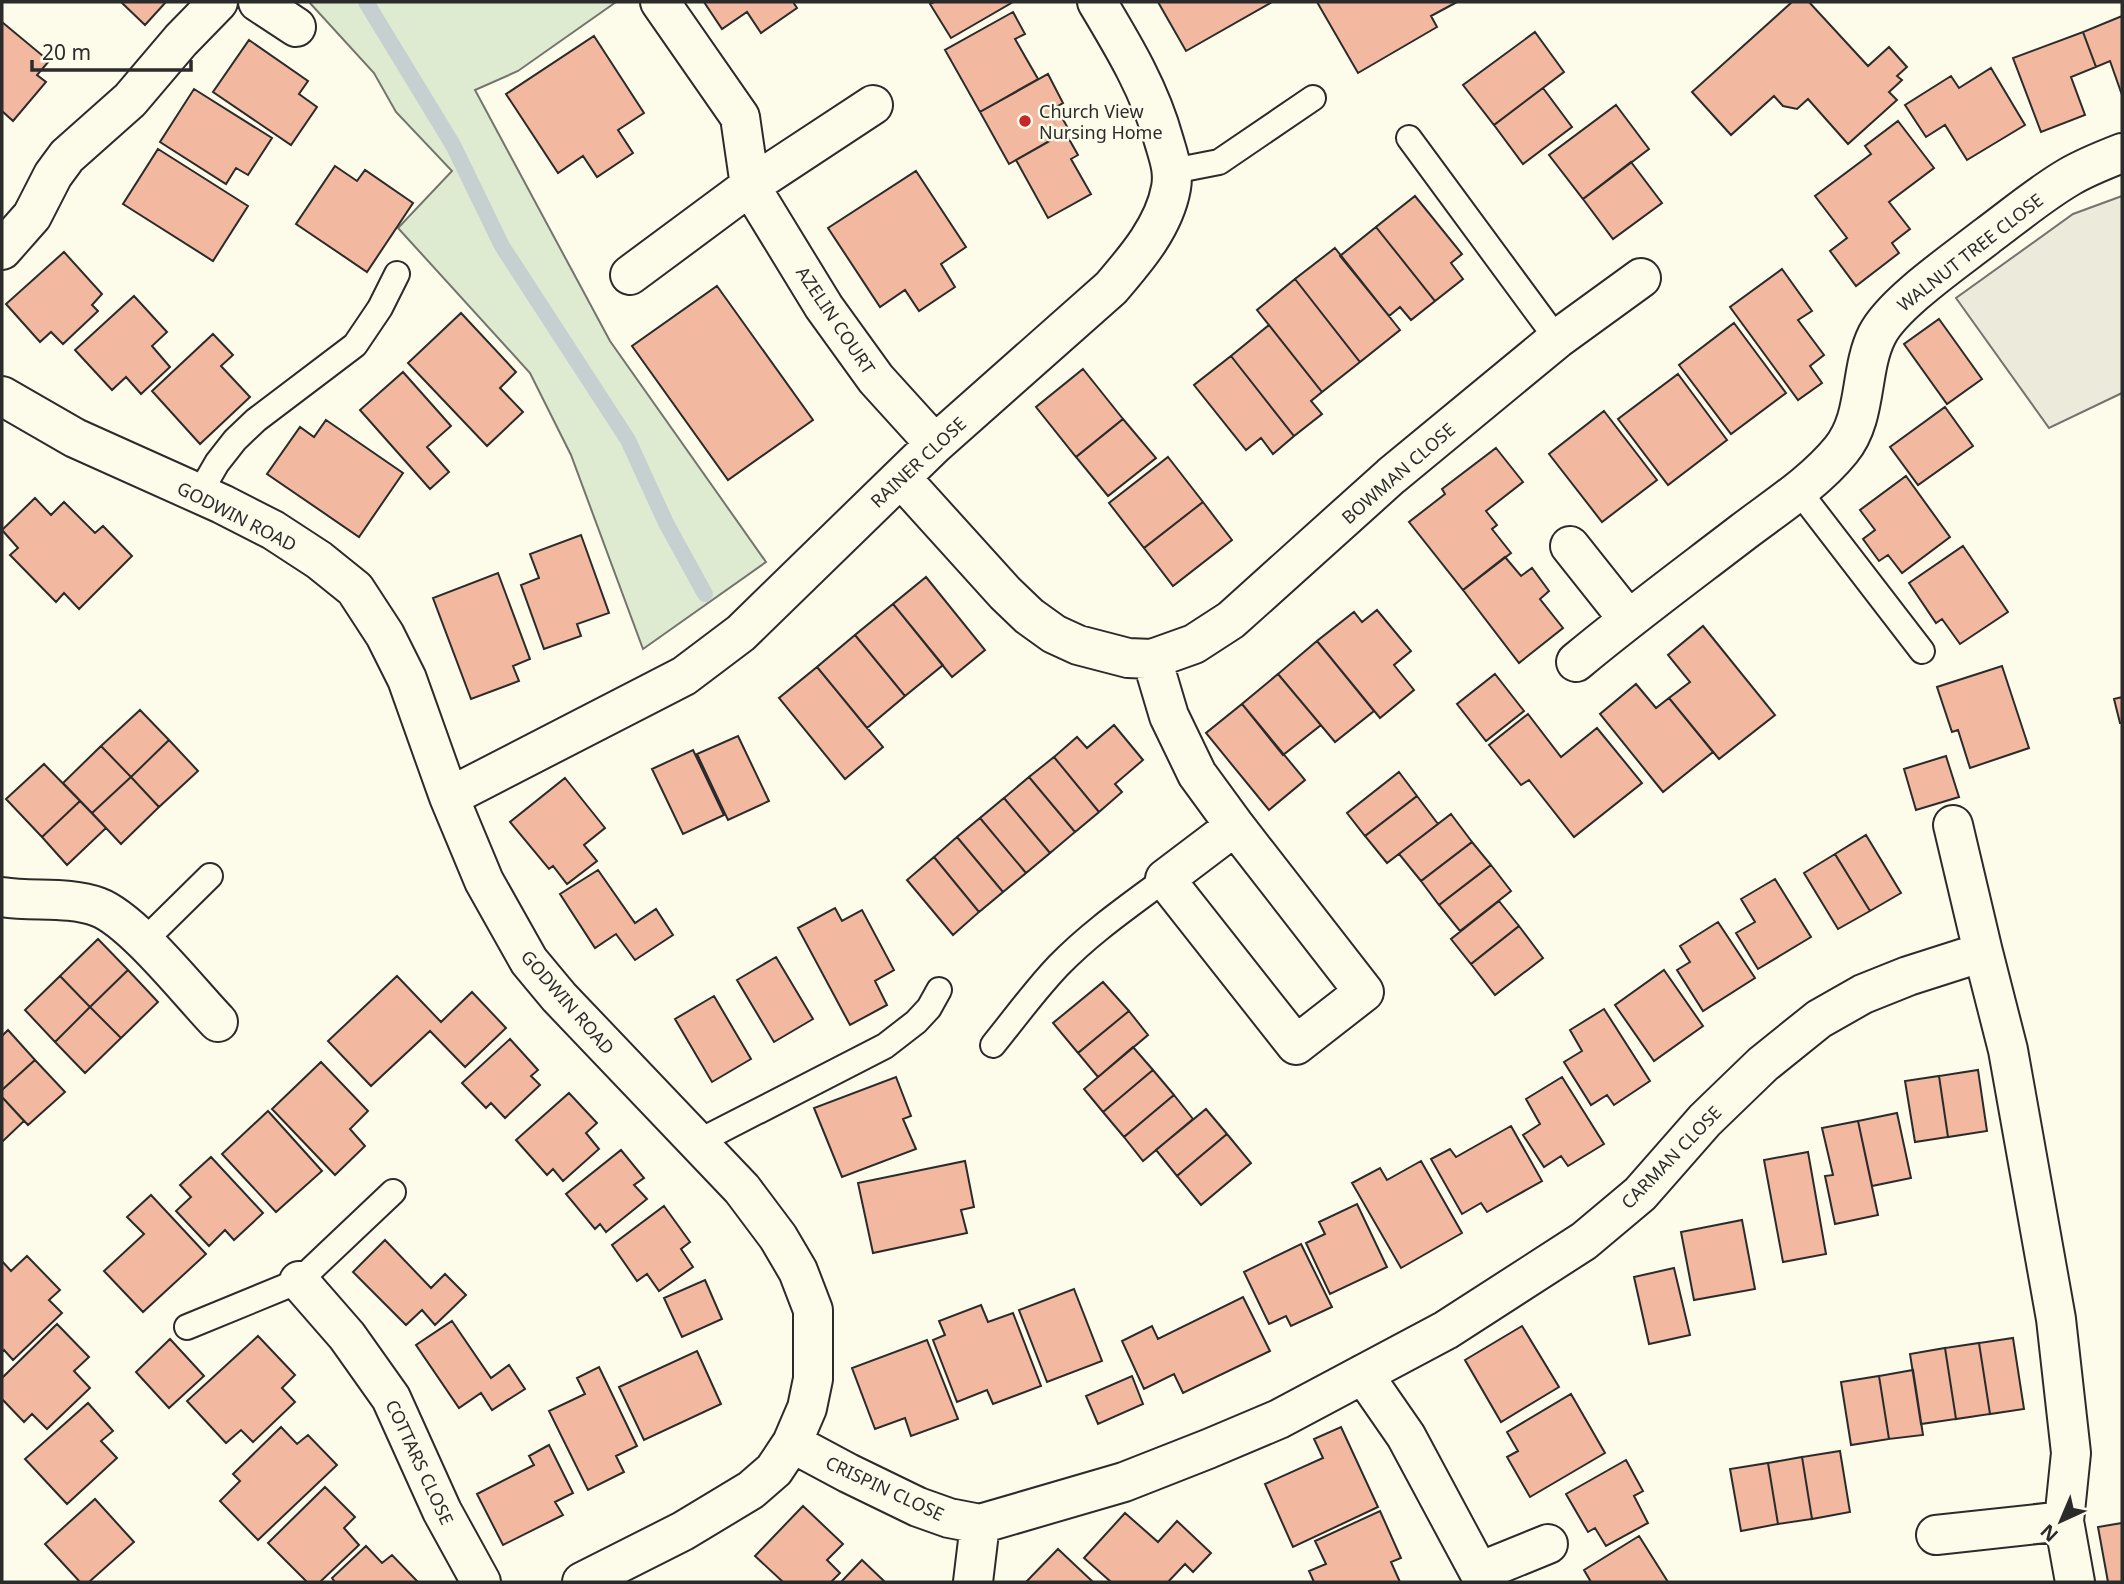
<svg xmlns="http://www.w3.org/2000/svg" width="2124" height="1584" viewBox="0 0 2124 1584" font-family="'Noto Sans',sans-serif">
	<style>
		.green { fill: #deebd1; stroke: #74746e; stroke-width: 2 }
		.parking { fill: #eceadb; stroke: #74746e; stroke-width: 2 }
		.lines { fill: none; stroke-linecap: round; stroke-linejoin: round }
		.stream { stroke: #c7d0d0; stroke-width: 16 }
		.building { fill: #f2b8a0; stroke: #2b2b2b; stroke-width: 2 }
		.lane-casing { stroke: #2b2b2b; stroke-width: 28 }
		.street-casing { stroke: #2b2b2b; stroke-width: 42 }
		.lane { stroke: #fdfbea; stroke-width: 24 }
		.street { stroke: #fdfbea; stroke-width: 38 }
		.poi-dot { fill: #c62828; stroke: #fdfbea; stroke-width: 2.5 }
		.labels { text-anchor: middle; dominant-baseline: central; stroke-width: 5; stroke-linejoin: round; paint-order: stroke }
		.poi-label { font-size: 18px; fill: #2b2b2b; stroke: #fdfbea; text-anchor: start }
		.street-label { font-size: 18px; fill: #2b2b2b; stroke: #fdfbea }
	</style>
	<rect width="100%" height="100%" fill="#fdfbea"/>
	<path class="green" d="M309,2H616L518,71L475,90L610,341L766,562L643,649L571,455L530,373L398,228L452,171L396,112L374,73Z"/>
	<path class="parking" d="M2122,196V393L2049,428L1956,298L2073,214Z"/>
	<g class="lines">
		<path class="stream" d="M366,2L453,145L502,246L628,440L666,523L705,594"/>
	</g>
	<path class="building" d="M121,2H166L145,25Z
		M704,2H793L797,8L761,33L747,12L722,29Z
		M934,2H1013L951,38L930,4Z
		M1158,2H1272L1186,51Z
		M1317,2H1457L1431,16L1437,27L1358,73Z
		M1792,2H1809L1868,66L1889,47L1907,67L1897,76L1902,80L1889,92L1897,100L1848,144L1808,99L1797,109L1783,106L1774,96L1731,135L1692,92Z
		M1013,12L1025,34L1015,39L1038,79L980,112L945,50Z
		M2122,16V95L2110,61L2096,67L2083,32Z
		M2,22L49,61L37,75L46,82L13,121L2,111Z
		M1535,32L1564,72L1494,125L1463,85Z
		M2083,32L2096,67L2071,77L2085,115L2041,132L2013,58Z
		M594,36L644,113L618,130L633,153L597,177L583,156L558,173L506,94Z
		M249,40L308,81L299,94L317,107L291,145L213,92Z
		M1991,68L2025,125L1967,160L1945,125L1926,137L1905,105L1951,76L1959,88Z
		M1048,74L1063,103L1056,107L1069,130L1009,164L980,112Z
		M1543,88L1572,127L1523,164L1494,125Z
		M194,89L272,138L248,175L236,168L226,184L160,142Z
		M1616,105L1649,149L1583,199L1549,155Z
		M1898,121L1934,168L1889,202L1910,229L1892,243L1899,253L1856,286L1830,251L1847,238L1815,196L1871,154L1865,146Z
		M1065,132L1078,155L1071,159L1091,194L1048,218L1016,160Z
		M158,149L248,206L213,261L123,204Z
		M1631,162L1662,203L1613,239L1583,199Z
		M335,166L357,181L365,170L413,203L367,272L296,224Z
		M916,171L966,247L941,264L955,287L919,311L905,290L880,307L828,228Z
		M1415,196L1462,254L1451,263L1463,279L1435,301L1376,227Z
		M1376,227L1435,301L1411,320L1400,307L1389,316L1340,256Z
		M1335,248L1400,330L1360,362L1295,279Z
		M64,252L102,294L92,305L98,311L63,344L51,332L40,342L6,304Z
		M1782,269L1812,311L1798,320L1824,355L1810,366L1822,383L1798,400L1730,307Z
		M1295,279L1360,362L1322,392L1257,310Z
		M717,286L813,420L728,480L632,346Z
		M134,296L167,332L152,346L170,367L141,394L126,377L112,390L75,350Z
		M461,313L516,372L500,388L523,412L487,446L408,363Z
		M1939,319L1982,379L1947,404L1904,344Z
		M1734,323L1786,393L1731,434L1679,365Z
		M1269,325L1322,392L1311,401L1322,414L1294,436L1231,356Z
		M213,334L233,355L221,366L250,397L200,444L152,391Z
		M1231,356L1294,436L1273,454L1261,438L1246,450L1194,385Z
		M1083,369L1123,419L1076,457L1036,407Z
		M403,372L451,426L427,447L449,472L430,489L360,410Z
		M1678,374L1727,440L1668,485L1618,419Z
		M1945,407L1973,446L1918,485L1890,447Z
		M1604,411L1657,480L1602,522L1549,454Z
		M1123,419L1156,458L1108,496L1076,457Z
		M326,420L403,473L359,537L267,474L300,427L314,437Z
		M1496,448L1523,482L1486,511L1497,525L1492,529L1511,553L1463,590L1409,522L1445,494L1442,489Z
		M1168,457L1203,502L1144,548L1109,503Z
		M1906,476L1950,537L1902,573L1888,555L1879,561L1863,539L1875,530L1860,510Z
		M35,498L51,515L64,502L95,533L103,526L132,556L79,609L64,593L56,602L10,555L18,548L2,530Z
		M1203,502L1232,540L1173,586L1144,548Z
		M581,535L609,613L577,624L581,636L544,649L521,585L539,578L530,554Z
		M1963,546L2008,612L1960,644L1942,619L1936,623L1909,583Z
		M1505,557L1521,576L1532,568L1549,591L1540,599L1563,628L1519,663L1463,590Z
		M498,573L530,659L513,666L519,681L471,699L433,598Z
		M926,577L985,650L952,677L893,604Z
		M893,604L943,665L905,696L855,635Z
		M1377,610L1411,651L1394,665L1414,690L1380,718L1317,641L1354,612L1362,622Z
		M1703,626L1775,715L1719,759L1669,698L1690,682L1668,655Z
		M855,635L905,696L867,728L817,667Z
		M1317,641L1374,711L1335,742L1278,674Z
		M2002,666L2029,748L1970,768L1958,730L1952,732L1937,687Z
		M817,667L883,747L845,779L779,698Z
		M1278,674L1321,725L1283,755L1242,704Z
		M1495,674L1524,711L1486,741L1457,704Z
		M1636,684L1656,708L1669,698L1713,752L1663,792L1600,714Z
		M2122,697V723H2120L2114,699Z
		M1242,704L1305,780L1269,810L1206,733Z
		M140,710L169,740L131,777L101,746Z
		M1528,714L1561,757L1597,728L1642,783L1574,837L1529,780L1521,785L1489,745Z
		M1114,725L1143,760L1115,784L1122,792L1099,812L1054,757L1077,737L1087,748Z
		M738,736L769,801L728,820L697,754Z
		M169,740L198,771L159,807L131,777Z
		M101,746L131,777L92,813L63,783Z
		M693,750L724,815L683,834L652,769Z
		M1946,756L1959,797L1916,810L1904,769Z
		M1054,757L1099,812L1075,832L1029,777Z
		M44,764L80,801L42,837L6,799Z
		M1399,772L1417,796L1365,836L1347,813Z
		M131,777L159,807L121,844L92,813Z
		M1029,777L1075,832L1050,853L1004,798Z
		M565,778L605,828L584,845L597,861L567,884L553,866L549,869L510,822Z
		M1417,796L1438,824L1387,863L1365,836Z
		M1004,798L1050,853L1026,873L980,818Z
		M80,801L106,828L67,865L42,837Z
		M1451,814L1472,842L1421,881L1399,854Z
		M980,818L1026,873L1003,892L957,837Z
		M1866,835L1901,893L1870,911L1835,854Z
		M957,837L1003,892L979,912L934,857Z
		M1472,842L1491,865L1439,905L1421,881Z
		M1835,854L1870,911L1838,929L1804,873Z
		M934,857L979,912L953,935L907,880Z
		M1491,865L1511,891L1460,931L1439,905Z
		M598,870L635,923L656,909L673,935L635,960L616,934L595,948L560,894Z
		M1775,879L1811,937L1758,969L1736,933L1755,922L1741,899Z
		M1499,901L1519,926L1471,964L1451,939Z
		M835,908L842,921L862,910L894,970L875,981L887,1005L850,1025L798,928Z
		M1718,922L1755,978L1703,1011L1677,970L1690,962L1680,946Z
		M1519,926L1543,958L1495,995L1471,964Z
		M98,939L128,970L90,1007L60,976Z
		M776,957L813,1019L774,1042L737,980Z
		M128,970L158,1002L121,1038L90,1007Z
		M1664,970L1703,1026L1654,1061L1615,1005Z
		M60,976L90,1007L55,1042L25,1010Z
		M397,976L441,1022L472,992L506,1028L465,1067L430,1031L371,1086L328,1041Z
		M1103,982L1129,1011L1078,1053L1053,1023Z
		M714,996L751,1059L712,1082L675,1019Z
		M90,1007L121,1038L85,1073L55,1042Z
		M1604,1009L1650,1081L1614,1105L1607,1095L1591,1105L1564,1062L1582,1051L1570,1030Z
		M1129,1011L1148,1035L1098,1077L1078,1053Z
		M8,1030L35,1060L2,1090V1036Z
		M510,1039L538,1070L531,1076L540,1085L505,1118L491,1103L486,1108L462,1083Z
		M1133,1047L1153,1070L1103,1112L1084,1089Z
		M35,1060L65,1092L28,1125L2,1097V1090Z
		M321,1062L368,1111L350,1129L365,1146L335,1175L272,1109Z
		M1153,1070L1174,1095L1124,1137L1103,1112Z
		M1978,1070L1987,1131L1948,1137L1939,1076Z
		M1939,1076L1948,1137L1915,1142L1905,1081Z
		M896,1077L911,1116L903,1119L916,1149L842,1177L814,1108Z
		M1562,1077L1604,1144L1568,1166L1561,1156L1544,1167L1523,1135L1540,1124L1526,1099Z
		M569,1093L597,1123L586,1133L599,1149L563,1181L553,1169L547,1175L516,1140Z
		M1174,1095L1193,1119L1143,1161L1124,1137Z
		M2,1097L24,1121L2,1142Z
		M1206,1109L1227,1134L1177,1176L1156,1150Z
		M268,1111L322,1171L276,1212L222,1154Z
		M1897,1113L1911,1178L1872,1186L1858,1121Z
		M1858,1121L1878,1215L1835,1224L1825,1176L1833,1175L1822,1128Z
		M1511,1126L1542,1181L1487,1212L1481,1203L1462,1214L1431,1159L1450,1149L1456,1157Z
		M1227,1134L1251,1163L1201,1205L1177,1176Z
		M621,1150L644,1178L634,1185L647,1199L606,1232L600,1224L595,1229L566,1194Z
		M1808,1152L1826,1254L1783,1262L1764,1160Z
		M211,1157L263,1213L234,1240L225,1230L209,1246L176,1211L191,1197L180,1185Z
		M965,1161L974,1207L961,1210L967,1233L873,1253L858,1183Z
		M1421,1161L1462,1233L1401,1268L1352,1183L1380,1168L1387,1180Z
		M151,1195L206,1254L143,1312L104,1271L144,1234L127,1217Z
		M1357,1204L1387,1267L1330,1294L1306,1243L1325,1234L1319,1222Z
		M664,1206L690,1242L681,1249L693,1267L659,1291L647,1274L637,1281L612,1245Z
		M1742,1220L1755,1289L1694,1300L1681,1232Z
		M385,1240L431,1288L445,1274L466,1295L435,1325L422,1310L406,1325L353,1272Z
		M1301,1244L1332,1307L1291,1326L1286,1316L1269,1324L1244,1272Z
		M27,1256L60,1290L49,1300L62,1313L13,1360L4,1350L2,1352V1261L11,1271Z
		M1674,1268L1690,1335L1649,1344L1634,1277Z
		M705,1280L722,1319L682,1337L664,1298Z
		M1074,1289L1102,1361L1047,1382L1019,1310Z
		M1243,1297L1270,1351L1183,1393L1174,1374L1144,1389L1122,1341L1152,1326L1158,1339Z
		M981,1305L988,1322L1013,1313L1041,1386L993,1404L987,1390L957,1402L933,1340L945,1335L939,1321Z
		M452,1321L491,1378L509,1365L525,1389L492,1410L481,1393L459,1408L416,1345Z
		M57,1324L89,1357L74,1371L90,1388L47,1429L32,1414L24,1422L2,1399V1378Z
		M1522,1326L1559,1387L1501,1422L1465,1360Z
		M258,1336L295,1375L282,1388L295,1402L253,1442L241,1430L226,1443L187,1401Z
		M2013,1338L2024,1409L1990,1414L1979,1343Z
		M170,1339L204,1376L169,1408L136,1372Z
		M927,1340L958,1419L911,1436L905,1418L875,1429L852,1368Z
		M1979,1343L1990,1414L1956,1419L1945,1348Z
		M1945,1348L1956,1419L1921,1424L1910,1354Z
		M697,1351L721,1404L644,1440L619,1387Z
		M599,1367L637,1446L616,1456L624,1472L588,1490L549,1411L585,1394L577,1378Z
		M1913,1370L1923,1435L1889,1439L1879,1376Z
		M1132,1376L1143,1404L1098,1424L1086,1396Z
		M1879,1376L1889,1439L1851,1445L1841,1382Z
		M1571,1394L1605,1453L1530,1497L1507,1457L1518,1451L1507,1432Z
		M88,1403L113,1431L101,1441L117,1458L67,1504L25,1459Z
		M281,1427L297,1444L308,1435L337,1465L258,1540L220,1501L240,1481L233,1474Z
		M1341,1427L1378,1507L1293,1547L1265,1484L1323,1458L1314,1439Z
		M549,1445L573,1493L555,1502L563,1515L503,1545L477,1494L534,1465L529,1456Z
		M1840,1451L1850,1512L1812,1519L1802,1457Z
		M1802,1457L1812,1519L1778,1524L1768,1463Z
		M1626,1460L1643,1491L1634,1496L1648,1523L1606,1546L1595,1528L1588,1532L1566,1494Z
		M1768,1463L1778,1524L1741,1531L1730,1469Z
		M325,1487L355,1517L344,1528L359,1545L320,1582H307L268,1543Z
		M95,1499L134,1542L89,1582H80L45,1544Z
		M803,1506L843,1544L827,1560L840,1573L831,1582H783L755,1556Z
		M1380,1511L1401,1558L1391,1562L1400,1582H1314L1309,1571L1326,1564L1315,1541Z
		M1125,1513L1158,1542L1177,1521L1211,1553L1193,1572L1185,1564L1168,1582H1111L1084,1558Z
		M2122,1523V1582H2108L2098,1527Z
		M1639,1536L1668,1582H1591L1584,1570Z
		M366,1546L382,1563L392,1555L418,1582H335L332,1578Z
		M1058,1549L1093,1582H1026Z
		M862,1560L885,1582H841Z"/>
	<g class="lines">
		<g class="lane-casing">
			<path id="lane" d="M1409,138L1557,339
				M1173,171L1219,162L1313,98
				M1798,490L1922,651
				M199,494L217,463L235,440L256,420L355,345L380,308L397,274
				M143,942L210,876
				M993,1045C1015,1018 1035,990 1059,965C1091,932 1129,906 1165,879
				M698,1142L885,1046L916,1022L929,1008L939,990
				M187,1327L299,1281L393,1192"/>
		</g>
		<g class="street-casing">
			<path id="street" d="M258,2L296,27
				M660,2L740,117L750,186L873,105
				M2,250L32,216L53,175L67,156L130,100L181,40L218,2
				M630,275L750,186L824,307L876,379L935,444
				M2,396L75,438L222,504L273,530L319,560L355,589L385,635L407,679L449,797L484,881L529,961L559,997L742,1189L778,1237L798,1271L813,1310V1379L807,1408L792,1443L774,1470L751,1490L683,1531L582,1582
				M901,478L1005,593L1029,616L1054,634L1078,645L1128,658L1152,659L1194,644L1231,620L1391,476L1557,339L1641,278
				M1570,546L1628,619
				M1152,659L1169,716L1197,774L1235,826
				M1576,662C1630,617 1687,575 1743,532C1776,507 1815,482 1841,450C1868,417 1859,371 1877,335C1893,303 1958,259 1987,236C2014,216 2040,194 2069,177C2086,167 2104,160 2122,153
				M449,797L684,676L741,633L935,444L1111,288C1135,260 1164,227 1171,188C1174,171 1169,158 1164,141C1150,90 1124,47 1097,2
				M1953,825L1983,952
				M1235,826L1364,992L1296,1045L1165,879Z
				M2,897C33,902 68,896 98,907C133,920 190,993 218,1022
				M299,1281L347,1336L391,1398L442,1511L481,1582
				M1363,1374L1406,1436L1479,1572L1548,1544
				M792,1443L848,1473L918,1507L949,1518L980,1524L1124,1482L1208,1449L1279,1419L1446,1330L1584,1241L1640,1194L1705,1120L1763,1064L1819,1019L1863,994L1908,976L1983,952L2008,1050L2056,1319L2071,1453L2064,1521L2075,1582
				M1936,1535L2064,1521
				M973,1582L980,1524"/>
		</g>
		<use href="#lane" class="lane"/>
		<use href="#street" class="street"/>
	</g>
	<circle class="poi-dot" cx="1025" cy="121" r="7"/>
	<g class="labels">
		<g class="poi-label">
			<text x="1039" y="111">Church View<tspan x="1039" dy="21">Nursing Home</tspan></text>
		</g>
		<g class="street-label">
			<text transform="translate(1970 252) rotate(-38)">WALNUT TREE CLOSE</text>
			<text transform="translate(836 320) rotate(56)">AZELIN COURT</text>
			<text transform="translate(918 462) rotate(-43)">RAINER CLOSE</text>
			<text transform="translate(1398 473) rotate(-41)">BOWMAN CLOSE</text>
			<text transform="translate(237 516) rotate(27)">GODWIN ROAD</text>
			<text transform="translate(568 1002) rotate(49)">GODWIN ROAD</text>
			<text transform="translate(1671 1157) rotate(-46)">CARMAN CLOSE</text>
			<text transform="translate(420 1462) rotate(65)">COTTARS CLOSE</text>
			<text transform="translate(885 1488) rotate(25)">CRISPIN CLOSE</text>
		</g>
	</g>
	<rect width="2124" height="1584" fill="none" stroke="#2b2b2b" stroke-width="7"/>
	<g transform="translate(2061 1521) rotate(224)" stroke="#fdfbea" stroke-width="5" paint-order="stroke">
	<path d="M0-5L12 26L0 18L-12 26Z" fill="#2b2b2b"/>
	<text y="-10" font-size="19" font-weight="bold" text-anchor="middle" fill="#2b2b2b">N</text>
	</g>
	<path d="M32 60v10h159v-10" fill="none" stroke="#2b2b2b" stroke-width="3.5"/>
	<text x="42" y="60" font-size="21" fill="#2b2b2b" stroke="#fdfbea" stroke-width="5" paint-order="stroke">20 m</text>
</svg>
